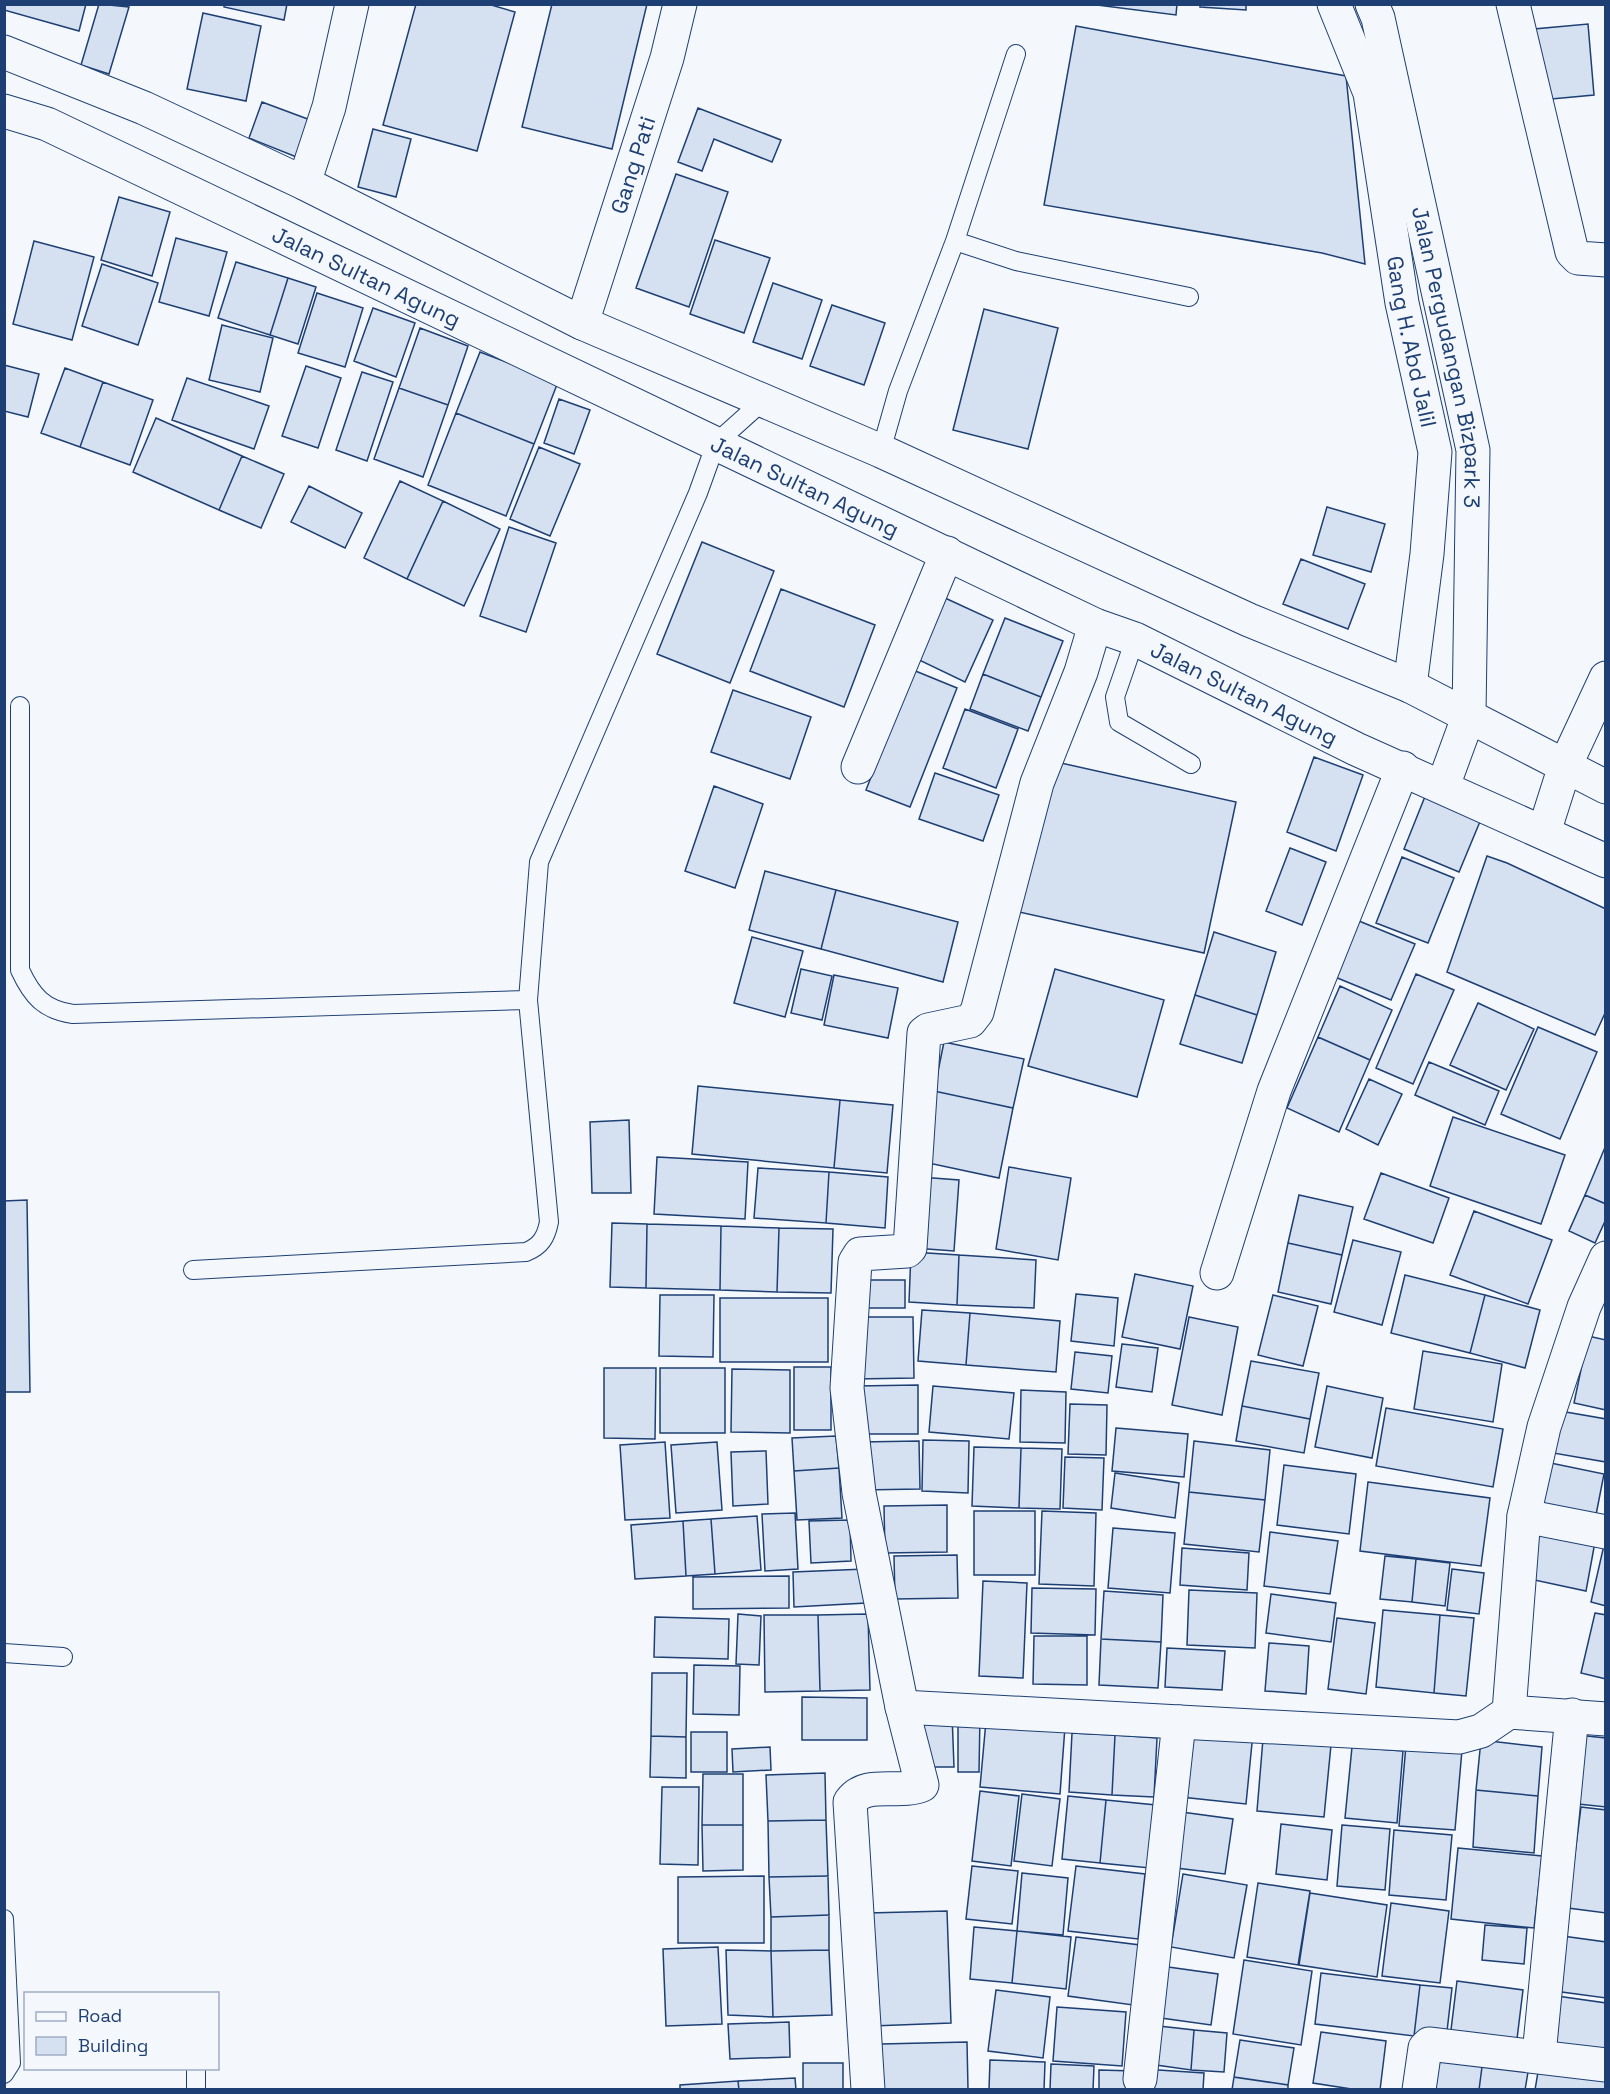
<svg xmlns="http://www.w3.org/2000/svg" width="1610" height="2094" viewBox="0 0 1610 2094" font-family="'Space Grotesk',sans-serif">
	<style>
		.building { fill: #d5e0f0; stroke: #1d3f73; stroke-width: 1.5 }
		.lines { fill: none; stroke-linecap: round; stroke-linejoin: round }
		.lane-casing { stroke: #1d3f73; stroke-width: 20 }
		.street-casing { stroke: #1d3f73; stroke-width: 35 }
		.highway-casing { stroke: #1d3f73; stroke-width: 35 }
		.lane { stroke: #f4f7fb; stroke-width: 18 }
		.street { stroke: #f4f7fb; stroke-width: 33 }
		.highway { stroke: #f4f7fb; stroke-width: 33 }
		.labels { text-anchor: middle; dominant-baseline: central; stroke-width: 4.5; stroke-linejoin: round; paint-order: stroke }
		.street-label { font-size: 22px; fill: #1d3f73; stroke: #f4f7fb }
	</style>
	<rect width="100%" height="100%" fill="#f4f7fb"/>
	<path class="building" d="M4,4H86L79,31L4,10Z
		M99,4L129,7L109,74L81,65Z
		M224,4H287L284,20L224,7Z
		M416,4H488L515,12L477,151L383,125Z
		M552,4H647L612,149L522,127Z
		M1089,4H1177L1176,15Z
		M1200,4H1246V10L1200,7Z
		M203,13L261,26L246,101L187,89Z
		M1588,24L1594,95L1541,100L1534,29Z
		M1076,26L1346,76L1365,264L1322,253L1044,205Z
		M262,102L313,121L299,158L249,138Z
		M698,108L781,140L772,162L714,139L702,171L678,162Z
		M373,129L411,139L396,197L358,187Z
		M676,174L728,192L689,307L636,288Z
		M119,197L170,212L152,276L101,260Z
		M176,238L227,252L209,316L159,302Z
		M715,240L770,258L744,333L690,314Z
		M34,241L94,257L72,340L13,324Z
		M236,262L288,278L270,335L218,318Z
		M102,264L158,283L138,345L82,326Z
		M288,278L316,287L298,344L270,335Z
		M773,283L822,300L802,359L753,342Z
		M317,293L363,308L345,367L298,353Z
		M832,305L885,323L864,385L810,366Z
		M373,308L415,323L396,377L354,361Z
		M984,309L1058,328L1028,449L953,430Z
		M222,325L273,338L260,392L209,380Z
		M420,328L468,346L448,405L399,388Z
		M480,352L558,382L534,444L456,413Z
		M4,365L39,374L28,417L4,411Z
		M306,366L341,378L318,448L282,436Z
		M65,368L103,382L80,447L41,433Z
		M362,372L393,382L367,461L336,450Z
		M187,378L269,406L254,449L172,420Z
		M103,382L153,400L130,465L80,447Z
		M399,388L448,405L423,477L374,459Z
		M559,399L590,410L574,454L544,443Z
		M456,413L534,444L506,516L428,485Z
		M156,418L242,456L219,510L133,472Z
		M539,447L580,464L550,536L510,519Z
		M242,456L284,474L261,528L219,510Z
		M400,481L443,501L407,579L364,558Z
		M309,486L362,513L345,548L291,522Z
		M443,501L500,529L464,606L407,579Z
		M1327,507L1385,524L1371,572L1313,555Z
		M509,527L556,543L526,632L480,616Z
		M702,542L774,571L730,683L657,654Z
		M1301,559L1365,584L1348,629L1283,604Z
		M781,589L875,625L844,707L750,671Z
		M945,598L993,620L965,682L917,659Z
		M1005,618L1063,641L1041,697L983,674Z
		M913,670L957,688L910,807L866,790Z
		M983,674L1041,697L1028,731L970,709Z
		M733,690L811,717L790,779L711,752Z
		M965,709L1018,729L996,788L943,768Z
		M1314,757L1363,775L1336,851L1287,832Z
		M1052,761L1236,802L1204,953L1019,912Z
		M935,773L999,795L983,841L919,819Z
		M714,786L763,804L735,888L685,871Z
		M1428,789L1484,812L1459,872L1404,849Z
		M1290,848L1326,862L1302,925L1266,911Z
		M1487,856L1507,863L1606,909V1011L1595,1035L1447,972Z
		M1402,857L1454,878L1428,943L1376,923Z
		M765,871L836,890L821,949L749,930Z
		M836,890L958,922L943,982L821,949Z
		M1359,921L1415,944L1391,1000L1335,977Z
		M1214,932L1276,952L1257,1015L1195,995Z
		M752,937L803,951L785,1017L734,1003Z
		M801,969L832,976L822,1020L791,1013Z
		M1055,969L1164,1000L1137,1097L1028,1066Z
		M1416,974L1454,990L1413,1084L1376,1068Z
		M834,975L898,988L888,1038L824,1025Z
		M1340,986L1392,1010L1370,1060L1318,1037Z
		M1195,995L1257,1015L1242,1063L1180,1044Z
		M1478,1003L1534,1029L1506,1090L1450,1065Z
		M1538,1027L1597,1052L1560,1139L1501,1114Z
		M1318,1037L1370,1060L1339,1132L1287,1108Z
		M944,1042L1024,1059L1013,1108L934,1091Z
		M1429,1062L1499,1091L1485,1125L1415,1095Z
		M1369,1079L1402,1094L1378,1145L1346,1129Z
		M698,1086L840,1100L834,1168L692,1154Z
		M934,1091L1013,1108L999,1178L919,1161Z
		M840,1100L893,1105L887,1173L834,1168Z
		M1453,1117L1565,1155L1541,1224L1430,1186Z
		M629,1120L631,1193H592L590,1122Z
		M1606,1145V1204L1585,1195Z
		M657,1157L748,1162L745,1219L654,1214Z
		M1009,1167L1071,1178L1058,1260L996,1249Z
		M758,1168L829,1172L826,1223L754,1218Z
		M829,1172L888,1177L885,1228L826,1223Z
		M1381,1173L1449,1198L1433,1243L1364,1219Z
		M920,1177L959,1180L954,1251L914,1248Z
		M1299,1195L1353,1207L1342,1255L1288,1243Z
		M1585,1195L1606,1204V1219L1595,1243L1569,1231Z
		M27,1200L30,1392H4V1201Z
		M1474,1211L1552,1240L1528,1304L1450,1275Z
		M612,1223L647,1224L646,1288L610,1287Z
		M647,1224L721,1226L720,1290L646,1288Z
		M721,1226L779,1228L777,1292L720,1290Z
		M779,1228L833,1229L831,1293L777,1292Z
		M1353,1240L1401,1252L1382,1325L1334,1312Z
		M1288,1243L1342,1255L1331,1304L1278,1292Z
		M911,1252L959,1255L957,1305L909,1302Z
		M959,1255L1036,1260L1034,1308L957,1305Z
		M1135,1274L1193,1286L1180,1349L1122,1337Z
		M1405,1275L1485,1295L1470,1353L1391,1333Z
		M859,1280H905V1308H859Z
		M1076,1294L1118,1298L1114,1346L1071,1341Z
		M660,1295H714L713,1357L659,1356Z
		M1273,1295L1318,1306L1303,1366L1258,1355Z
		M1485,1295L1540,1310L1525,1368L1470,1353Z
		M720,1298H828V1362H720Z
		M922,1310L970,1313L966,1365L918,1361Z
		M970,1313L1060,1321L1056,1372L966,1365Z
		M853,1317H913L914,1378L854,1379Z
		M1189,1317L1238,1327L1222,1415L1172,1405Z
		M1588,1336L1606,1340V1410L1574,1403Z
		M1122,1344L1158,1348L1152,1392L1116,1387Z
		M1423,1351L1502,1364L1493,1422L1414,1409Z
		M1075,1352L1112,1356L1108,1393L1071,1389Z
		M1251,1361L1319,1373L1310,1419L1242,1406Z
		M794,1367H831V1430H794Z
		M604,1368H656L655,1439L604,1438Z
		M660,1368H725V1433H660Z
		M732,1369L790,1370V1433L731,1432Z
		M918,1385V1434H857L856,1386Z
		M933,1386L1014,1393L1009,1439L929,1432Z
		M1327,1386L1383,1398L1372,1458L1315,1447Z
		M1021,1390L1066,1392L1065,1443L1020,1442Z
		M1070,1404L1107,1405L1106,1455L1068,1454Z
		M1242,1406L1310,1419L1304,1453L1236,1441Z
		M1386,1408L1503,1429L1493,1487L1376,1466Z
		M1560,1411L1606,1419V1462L1553,1453Z
		M1116,1428L1188,1434L1184,1477L1112,1471Z
		M836,1436L839,1468L794,1471L792,1438Z
		M923,1440L969,1441L968,1493L922,1491Z
		M919,1441L920,1489L861,1490L860,1442Z
		M1194,1441L1270,1450L1265,1500L1189,1492Z
		M665,1442L670,1518L625,1520L620,1445Z
		M717,1442L722,1510L676,1513L671,1445Z
		M974,1447L1021,1448L1019,1508L972,1506Z
		M1021,1448L1062,1449L1060,1509L1019,1508Z
		M766,1451L768,1504L733,1506L731,1452Z
		M1065,1457L1104,1458L1102,1510L1063,1508Z
		M1541,1461L1604,1474L1594,1525L1530,1511Z
		M1284,1465L1356,1474L1349,1534L1277,1525Z
		M839,1468L842,1518L797,1520L794,1471Z
		M1115,1473L1179,1483L1175,1518L1111,1508Z
		M1368,1482L1490,1498L1481,1566L1360,1551Z
		M1189,1492L1265,1500L1259,1552L1184,1544Z
		M947,1505V1552L885,1553L884,1506Z
		M974,1511H1035V1575H974Z
		M1042,1511L1096,1513L1094,1586L1039,1584Z
		M795,1513L798,1569L765,1571L762,1514Z
		M757,1516L761,1570L715,1574L711,1519Z
		M711,1519L715,1574L686,1576L683,1521Z
		M850,1520L851,1561L811,1563L809,1521Z
		M683,1521L686,1576L635,1579L631,1525Z
		M1113,1528L1175,1533L1170,1593L1108,1588Z
		M1535,1529L1595,1542L1586,1591L1525,1578Z
		M1270,1532L1338,1541L1330,1594L1264,1586Z
		M1604,1545H1606V1606L1591,1602Z
		M1182,1548L1249,1553L1247,1590L1180,1585Z
		M957,1555L958,1598L895,1599L894,1556Z
		M1385,1556L1416,1559L1412,1602L1380,1599Z
		M1416,1559L1450,1563L1445,1606L1412,1602Z
		M865,1569L866,1603L794,1607L793,1572Z
		M1452,1569L1484,1573L1479,1614L1447,1610Z
		M789,1576V1608L693,1609V1577Z
		M983,1581L1027,1583L1023,1678L979,1676Z
		M1032,1588L1096,1589L1095,1635L1031,1633Z
		M1189,1590L1257,1593L1255,1648L1187,1645Z
		M1104,1591L1163,1595L1161,1642L1101,1639Z
		M1271,1594L1336,1603L1331,1642L1266,1633Z
		M1383,1610L1440,1615L1434,1693L1376,1687Z
		M1595,1613L1606,1615V1679L1581,1673Z
		M738,1614L761,1616L759,1665L736,1664Z
		M868,1614L870,1690L820,1691L818,1615Z
		M764,1615H818L820,1691L765,1692Z
		M1440,1615L1474,1618L1466,1696L1434,1693Z
		M655,1617L729,1619L728,1659L654,1657Z
		M1337,1618L1375,1623L1366,1694L1328,1689Z
		M1034,1636H1087V1685L1033,1684Z
		M1101,1639L1161,1642L1158,1688L1099,1685Z
		M1269,1643L1309,1646L1306,1694L1265,1691Z
		M1167,1648L1225,1651L1222,1690L1165,1687Z
		M694,1665L740,1666L739,1715L693,1714Z
		M652,1673H687L686,1737L651,1736Z
		M802,1697L867,1698V1740H802Z
		M952,1714L954,1767H920L919,1715Z
		M958,1716H980L979,1772H958Z
		M986,1721L1065,1727L1060,1794L980,1787Z
		M1189,1726L1253,1733L1246,1804L1181,1797Z
		M691,1732H727V1772H691Z
		M1072,1733L1115,1735L1112,1795L1069,1792Z
		M1115,1735L1157,1738L1154,1797L1112,1795Z
		M1577,1735L1606,1738V1807L1569,1803Z
		M651,1736L686,1737V1778L650,1777Z
		M1263,1739L1331,1745L1324,1817L1257,1811Z
		M1481,1740L1542,1747L1538,1796L1476,1790Z
		M1406,1745L1462,1750L1455,1830L1399,1826Z
		M770,1747L771,1770L733,1772L732,1749Z
		M1352,1747L1403,1751L1397,1823L1345,1818Z
		M825,1773L826,1820L768,1821L766,1775Z
		M703,1774H743V1825H702Z
		M662,1787H699L698,1865L660,1864Z
		M1476,1790L1538,1796L1534,1853L1473,1847Z
		M980,1791L1019,1796L1011,1866L972,1861Z
		M1022,1794L1060,1799L1052,1866L1014,1861Z
		M1068,1796L1106,1800L1100,1863L1062,1859Z
		M1106,1800L1156,1805L1150,1868L1100,1863Z
		M1581,1807L1606,1810V1913L1568,1908Z
		M1174,1811L1233,1819L1225,1874L1168,1867Z
		M826,1820L828,1876L769,1877L768,1821Z
		M1281,1824L1332,1830L1327,1880L1276,1874Z
		M702,1825H743V1870L703,1871Z
		M1342,1825L1390,1829L1385,1890L1337,1886Z
		M1394,1830L1452,1835L1446,1900L1389,1895Z
		M1458,1848L1542,1856L1534,1928L1451,1919Z
		M972,1866L1018,1871L1012,1924L966,1919Z
		M1076,1866L1145,1874L1138,1939L1068,1931Z
		M1022,1873L1068,1878L1063,1935L1017,1931Z
		M1183,1874L1247,1885L1234,1958L1171,1947Z
		M764,1876V1943H678V1877Z
		M828,1876L829,1915L771,1917L769,1877Z
		M1258,1883L1310,1891L1298,1965L1247,1957Z
		M1310,1893L1387,1905L1377,1977L1299,1965Z
		M1391,1903L1449,1911L1440,1983L1382,1976Z
		M947,1911L951,2023L872,2026L868,1913Z
		M829,1915V1950L771,1951V1917Z
		M1485,1925L1527,1928L1524,1964L1482,1960Z
		M974,1927L1017,1931L1012,1983L970,1979Z
		M1017,1931L1071,1937L1066,1989L1012,1983Z
		M1555,1935L1606,1942V1998L1547,1990Z
		M1076,1937L1140,1945L1133,2005L1068,1996Z
		M718,1947L722,2024L666,2026L663,1949Z
		M726,1950L771,1951L773,2017L728,2015Z
		M829,1950L832,2015L773,2017L771,1951Z
		M1244,1960L1312,1971L1301,2045L1233,2034Z
		M1161,1966L1218,1974L1211,2025L1154,2017Z
		M1321,1973L1420,1985L1414,2036L1315,2024Z
		M1457,1981L1523,1990L1516,2047L1450,2038Z
		M1420,1985L1452,1988L1446,2040L1414,2036Z
		M996,1990L1050,1997L1043,2058L988,2051Z
		M1550,1995L1606,2003V2052L1543,2043Z
		M1057,2007L1126,2012L1122,2066L1053,2061Z
		M789,2022L790,2057L730,2059L728,2024Z
		M1150,2025L1194,2030L1191,2070L1149,2064Z
		M1194,2030L1227,2033L1224,2072L1191,2070Z
		M1321,2032L1386,2041L1380,2090H1358L1313,2083Z
		M1240,2040L1294,2048L1288,2085L1234,2077Z
		M967,2042L968,2089L883,2090L881,2044Z
		M1433,2052L1483,2059L1479,2090H1428Z
		M1483,2059L1529,2066L1525,2090H1479Z
		M990,2060L1045,2062L1044,2090H989Z
		M1540,2060L1606,2071V2090H1535Z
		M803,2063H843V2090H803Z
		M1051,2064L1094,2066L1093,2090H1050Z
		M1143,2069L1204,2073L1203,2090H1142Z
		M1099,2070L1134,2071L1133,2090H1099Z
		M1234,2077L1288,2085V2090H1232Z
		M795,2078L796,2090H739L738,2081Z
		M738,2081L739,2090H680V2085Z"/>
	<g class="lines">
		<g class="lane-casing">
			<path id="lane" d="M955,241L1016,261L1189,297
				M881,451L898,391L955,241L1016,54
				M1135,639L1115,697L1119,722L1191,764
				M20,706V970C32,996 44,1010 73,1014L528,1000
				M193,1270L526,1252C541,1246 546,1237 549,1222L528,1000L539,862L698,493L716,443L764,400
				M4,1653L63,1657
				M4,1919L11,2063L4,2074
				M196,2090V2068"/>
		</g>
		<g class="street-casing">
			<g id="street">
				<path id="s1" d="M1334,4L1370,93L1402,303L1435,452L1427,554L1410,686"/>
				<path id="s2" d="M1372,4L1378,18L1473,450L1469,715"/>
				<path d="M1513,4L1572,252L1578,258L1606,260"/>
				<path d="M304,183L329,107L352,4"/>
				<path id="s3" d="M582,323L667,58L680,4"/>
				<path d="M1565,766L1606,678"/>
				<path d="M858,767L947,553"/>
				<path d="M1217,1273L1274,1091L1403,768"/>
				<path d="M1524,1516L1606,1532"/>
				<path d="M902,1707L1459,1737L1481,1731L1509,1712L1524,1516L1544,1427L1584,1307L1606,1258"/>
				<path d="M1509,1712L1606,1719"/>
				<path d="M1539,2055L1572,1715"/>
				<path d="M1140,2079L1179,1722"/>
				<path d="M868,2090L850,1802C866,1779 899,1795 922,1785L902,1707L859,1493L847,1388L855,1262L860,1254L907,1251L910,1248L924,1033L928,1030L970,1021L977,1012L1037,783L1081,672L1095,625"/>
				<path d="M1419,2090L1425,2048L1429,2044L1606,2065"/>
			</g>
		</g>
		<g class="highway-casing">
			<g id="highway">
				<path d="M4,52L144,108L304,183L582,323L881,451L1249,620L1410,686L1606,787"/>
				<path id="s4" d="M4,111L47,124L1095,625L1135,639L1356,749L1606,861"/>
				<path d="M1443,786L1469,715"/>
				<path d="M1544,832L1565,766"/>
			</g>
		</g>
		<use href="#lane" class="lane"/>
		<use href="#street" class="street"/>
		<use href="#highway" class="highway"/>
	</g>
	<g class="labels">
		<g class="street-label">
			<text stroke="none"><textPath href="#s3" startOffset="166">Gang Pati</textPath></text>
			<text stroke="none"><textPath href="#s4" startOffset="399">Jalan Sultan Agung</textPath></text>
			<text stroke="none"><textPath href="#s1" startOffset="348">Gang H. Abd Jalil</textPath></text>
			<text stroke="none"><textPath href="#s2" startOffset="362">Jalan Pergudangan Bizpark 3</textPath></text>
			<text stroke="none"><textPath href="#s4" startOffset="885">Jalan Sultan Agung</textPath></text>
			<text stroke="none"><textPath href="#s4" startOffset="1371">Jalan Sultan Agung</textPath></text>
		</g>
	</g>
	<rect width="1610" height="2094" fill="none" stroke="#1d3f73" stroke-width="12"/>
	<rect x="24" y="1992" width="195" height="78" fill="#f4f7fb" stroke="#9eadc5" stroke-width="1.5"/>
	<rect x="36" y="2012" width="30" height="9" fill="#f4f7fb" stroke="#9eadc5" stroke-width="1.5"/>
	<text x="78" y="2022" font-size="18" fill="#1d3f73">Road</text>
	<rect x="36" y="2037" width="30" height="18" fill="#d5e0f0" stroke="#9eadc5" stroke-width="1.5"/>
	<text x="78" y="2052" font-size="18" fill="#1d3f73">Building</text>
</svg>
